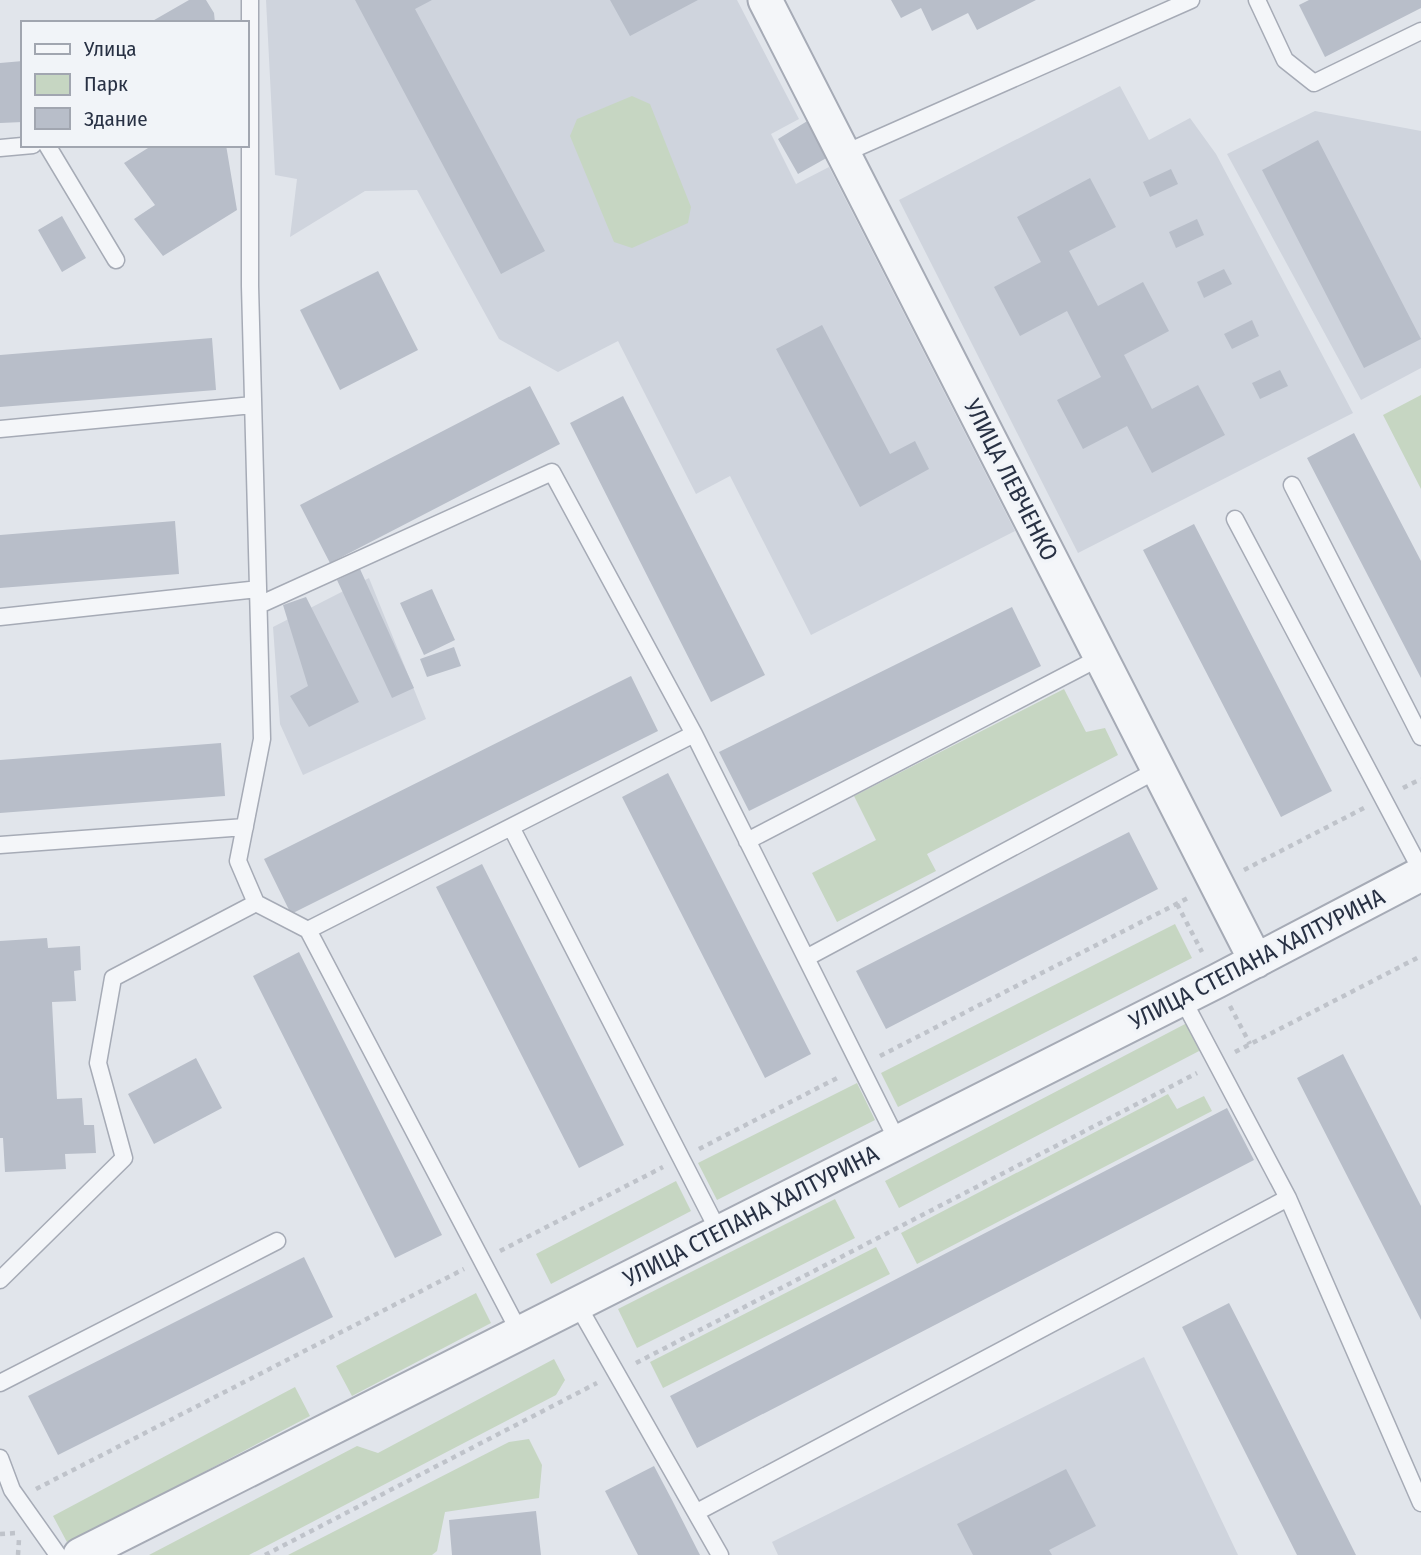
<svg xmlns="http://www.w3.org/2000/svg" width="1421" height="1555" viewBox="0 0 1421 1555" font-family="'Fira Sans Condensed',sans-serif">
	<style>
		.built { fill: #cfd4dd }
		.green { fill: #c6d6c2 }
		.building { fill: #b8bec9 }
		.lines { fill: none; stroke-linecap: round; stroke-linejoin: round }
		.lane-casing { stroke: #a6abb6; stroke-width: 19 }
		.street-casing { stroke: #a6abb6; stroke-width: 37 }
		.path { stroke: #bfc3ca; stroke-width: 4.5; stroke-dasharray: 5 5; stroke-linecap: butt }
		.lane { stroke: #f4f6f9; stroke-width: 16 }
		.street { stroke: #f4f6f9; stroke-width: 33 }
		.labels { text-anchor: middle; dominant-baseline: central; stroke-width: 7; stroke-linejoin: round; paint-order: stroke }
		.street-label { font-size: 24px; fill: #283144; stroke: #f1f4f8 }
	</style>
	<rect width="100%" height="100%" fill="#e1e5eb"/>
	<path class="built" d="M266,0H737L799,119L771,134L796,184L829,167L1015,531L811,635L730,476L696,494L618,341L558,372L499,339L417,190L365,191L290,237L297,179L275,175Z
		M1120,86L1149,140L1190,118L1216,154L1353,413L1078,553L899,200Z
		M1315,111L1421,131V368L1361,400L1227,154Z
		M369,578L426,719L303,775L280,724L273,627Z
		M1144,1357L1238,1555H778L772,1542Z"/>
	<path class="green" d="M632,96L650,104L691,207L688,223L632,248L614,242L570,136L577,119Z
		M1421,395V489L1383,415Z
		M1064,689L1086,732L1105,728L1118,755L927,854L936,871L837,922L812,873L876,840L854,796Z
		M1175,924L1192,958L898,1107L881,1073Z
		M1187,1023L1201,1050L899,1208L885,1181Z
		M857,1083L875,1120L717,1200L698,1163Z
		M1168,1094L1177,1109L1204,1096L1212,1111L917,1264L901,1233Z
		M676,1181L691,1211L551,1284L536,1254Z
		M835,1199L855,1238L637,1348L618,1309Z
		M876,1247L890,1274L663,1388L650,1362Z
		M476,1293L491,1323L352,1396L336,1366Z
		M554,1359L565,1380L556,1395L249,1555H149L357,1446L378,1453Z
		M295,1387L310,1416L68,1544L53,1516Z
		M529,1439L542,1465L539,1498L445,1512L437,1551L432,1555H288L509,1442Z"/>
	<path class="building" d="M189,0H206L214,13L215,23H149Z
		M355,0H432L415,9L545,251L501,274Z
		M610,0H698L630,36Z
		M891,0H1036L977,30L968,13L932,31L921,8L901,18Z
		M1309,0H1421V8L1325,57L1299,5Z
		M23,61V122L0,123V63Z
		M809,120L830,156L798,174L778,139Z
		M1318,140L1421,339L1364,368L1262,170Z
		M147,145H226L237,210L163,256L134,219L155,205L124,163L148,148Z
		M1171,169L1178,184L1150,197L1143,182Z
		M1090,178L1116,227L1069,251L1098,306L1143,282L1169,331L1124,355L1152,409L1198,385L1225,435L1152,473L1127,426L1083,449L1057,400L1101,377L1067,311L1020,336L994,287L1041,262L1017,217Z
		M62,216L86,258L62,272L38,230Z
		M1197,219L1204,235L1176,248L1169,232Z
		M1224,269L1232,284L1204,298L1197,282Z
		M378,271L418,350L340,390L300,310Z
		M1252,320L1259,336L1232,349L1224,334Z
		M822,325L890,454L915,441L929,469L860,507L776,349Z
		M212,338L216,390L0,407V355Z
		M1280,370L1288,386L1260,399L1252,383Z
		M530,386L560,444L330,563L300,505Z
		M623,396L765,675L711,702L570,423Z
		M1354,433L1421,561V678L1307,458Z
		M175,521L179,574L0,588V535Z
		M1194,524L1332,791L1281,817L1143,550Z
		M360,569L414,688L392,698L337,580Z
		M432,589L455,640L424,655L400,603Z
		M306,597L359,702L309,727L290,696L308,686L283,605Z
		M1012,607L1041,666L749,811L719,752Z
		M454,647L461,666L427,677L420,659Z
		M631,676L658,731L291,914L264,859Z
		M221,743L225,796L0,813V760Z
		M668,773L811,1054L765,1078L622,797Z
		M1129,832L1158,889L886,1029L856,971Z
		M482,864L624,1145L579,1168L436,887Z
		M47,938L48,948L80,946L81,970L74,971L76,1001L52,1002L57,1099L82,1098L84,1125H94L96,1153L65,1154L66,1169L5,1172L3,1138H0V941Z
		M299,952L442,1235L395,1258L253,976Z
		M1343,1054L1421,1206V1320L1297,1078Z
		M196,1058L222,1108L154,1144L128,1094Z
		M1227,1108L1254,1160L697,1448L670,1396Z
		M304,1257L333,1317L58,1455L28,1396Z
		M1229,1303L1248,1340L1356,1555H1297L1182,1327Z
		M654,1466L672,1500L700,1555H638L605,1491Z
		M1066,1469L1096,1526L1049,1550L1052,1555H973L957,1524Z
		M536,1511L541,1555H452L449,1520Z"/>
	<g class="lines">
		<g class="lane-casing">
			<path id="lane" d="M250,0V286L262,739L238,861L256,903L308,930L520,1333
				M1257,0L1285,60L1314,83L1421,31
				M47,145L116,260
				M0,148L33,145
				M845,153L1191,0
				M0,429L253,405
				M1292,485L1421,737
				M1235,519L1421,870
				M259,605L552,472L694,734L898,1142
				M0,617L258,589
				M511,827L719,1232
				M747,841L1101,657
				M0,845L245,827
				M308,930L694,734
				M806,958L1159,769
				M1182,998L1288,1198L1421,1503
				M0,1280L124,1158L98,1063L113,978L256,903
				M577,1304L720,1555
				M0,1383L277,1241
				M0,1458L12,1490L58,1555
				M697,1512L1288,1198"/>
		</g>
		<g class="street-casing">
			<path id="street" d="M765,0L1256,961
				M80,1555L1217,981L1421,874"/>
		</g>
		<path class="path" d="M1403,788L1421,779
			M1244,870L1364,808
			M1177,904L1202,952
			M1230,1006L1250,1044
			M1235,1052L1421,956
			M880,1056L1190,897
			M699,1149L841,1076
			M500,1251L663,1167
			M636,1363L1197,1073
			M36,1489L464,1269
			M0,1534L17,1533
			M18,1555L19,1539
			M265,1555L597,1383"/>
		<use href="#lane" class="lane"/>
		<use href="#street" class="street"/>
	</g>
	<g class="labels">
		<g class="street-label">
			<text transform="translate(1011 480) rotate(63)">УЛИЦА ЛЕВЧЕНКО</text>
			<text transform="translate(1257 959) rotate(-27)">УЛИЦА СТЕПАНА ХАЛТУРИНА</text>
			<text transform="translate(751 1216) rotate(-27)">УЛИЦА СТЕПАНА ХАЛТУРИНА</text>
		</g>
	</g>
	<rect x="21" y="21" width="228" height="126" fill="#f1f4f8" stroke="#a1a6b0" stroke-width="2"/>
	<rect x="35" y="44" width="35" height="10" fill="#f4f6f9" stroke="#a1a6b0" stroke-width="2"/>
	<text x="84" y="56" font-size="21" fill="#283144">Улица</text>
	<rect x="35" y="74" width="35" height="21" fill="#c6d6c2" stroke="#a1a6b0" stroke-width="2"/>
	<text x="84" y="91" font-size="21" fill="#283144">Парк</text>
	<rect x="35" y="108" width="35" height="21" fill="#b8bec9" stroke="#a1a6b0" stroke-width="2"/>
	<text x="84" y="126" font-size="21" fill="#283144">Здание</text>
</svg>
